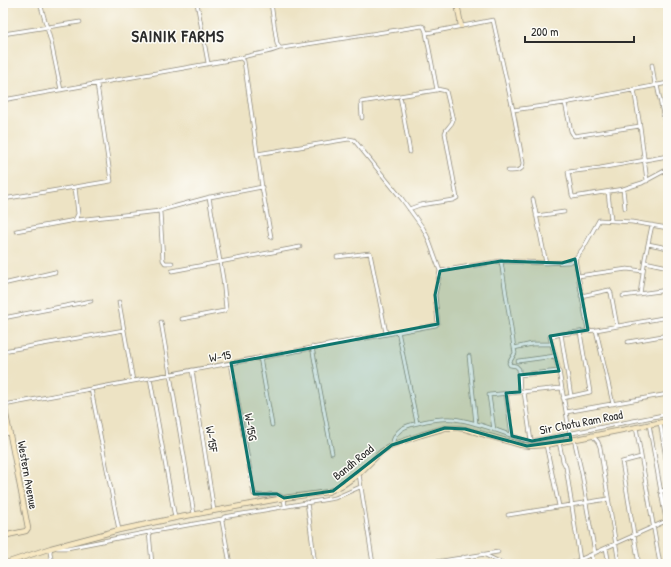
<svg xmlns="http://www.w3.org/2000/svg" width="671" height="567" viewBox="0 0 671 567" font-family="'Patrick Hand',sans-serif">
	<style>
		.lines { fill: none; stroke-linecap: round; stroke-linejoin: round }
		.street-casing { stroke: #8c8778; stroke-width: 4.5 }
		.secondary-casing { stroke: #8c8778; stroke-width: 6 }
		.street { stroke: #fff; stroke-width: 3 }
		.secondary { stroke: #f7e8c3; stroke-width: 4.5 }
		.marked { fill: #0f766e; fill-opacity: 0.2; stroke: #0f766e; stroke-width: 3; stroke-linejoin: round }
		.labels { text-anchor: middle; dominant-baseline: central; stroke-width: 3; stroke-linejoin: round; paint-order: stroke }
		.street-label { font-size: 12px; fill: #2b2b2b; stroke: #fdfcf7 }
		.district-label { font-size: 16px; font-weight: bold; letter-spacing: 1px; fill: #2b2b2b; stroke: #fdfcf7 }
	</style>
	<rect width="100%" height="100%" fill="#fdfcf7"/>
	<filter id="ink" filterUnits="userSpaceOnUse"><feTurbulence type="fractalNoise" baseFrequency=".025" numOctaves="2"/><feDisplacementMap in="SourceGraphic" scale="8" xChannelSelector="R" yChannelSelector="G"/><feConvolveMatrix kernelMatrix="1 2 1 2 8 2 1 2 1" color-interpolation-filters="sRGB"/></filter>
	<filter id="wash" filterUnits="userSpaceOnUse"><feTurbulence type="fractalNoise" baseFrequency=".012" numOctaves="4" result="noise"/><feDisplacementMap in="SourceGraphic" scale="16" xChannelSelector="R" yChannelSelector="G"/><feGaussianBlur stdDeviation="0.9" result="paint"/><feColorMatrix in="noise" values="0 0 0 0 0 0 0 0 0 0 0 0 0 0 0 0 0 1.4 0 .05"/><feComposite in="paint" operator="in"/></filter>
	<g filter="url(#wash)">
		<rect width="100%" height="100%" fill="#ede3c4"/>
	</g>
	<g filter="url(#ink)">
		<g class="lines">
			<g class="street-casing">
				<path id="street" d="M40,3L51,42L61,90
					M197,3L208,63
					M271,3L277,44L280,48H282L422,26L424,27L426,32L427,33L493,20L513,110L523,163L522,168C518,172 513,171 508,171
					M533,3L535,4L543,3
					M3,34L80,22
					M241,58C254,53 267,54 280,48
					M652,65L655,85
					M657,85L668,139
					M634,89L640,126L647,181
					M400,96L410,152
					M3,100L241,58L244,61L262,187L271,237
					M565,103L571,131L574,136L640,126
					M513,110L565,103L668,83
					M362,118L361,102L437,90L426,33
					M257,154L349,139L354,140L402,199L423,228L428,238L440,271
					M668,156L600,168L568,172L572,195L573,197L623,189L642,183L668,169
					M623,189L625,208
					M608,192L611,220
					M3,199L111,181L97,84
					M533,199L546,263
					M409,209L420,205L453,200L457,198L445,133C446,127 452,126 453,120L446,91L437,89
					M536,216L564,212
					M76,220L160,211
					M16,231L75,220L78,214L75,187
					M648,244L668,248
					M337,257L370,253L386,333
					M575,259L588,330
					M501,261L514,348L515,353L509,363L510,365L516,366L519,369L520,392
					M645,262L668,267
					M172,263H165L163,260L160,211L165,209L210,197L262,187
					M172,271L300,247
					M578,276L627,269L643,271
					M3,284L55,272
					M640,294L645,258L652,225
					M581,296L609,290L611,293L617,326
					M623,296L668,290
					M119,302L133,381
					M3,318L91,301
					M182,319L224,311L226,309L223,279L209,197
					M161,322L194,514
					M596,330L613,404
					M398,331L417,423
					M561,334L571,396
					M668,339V353
					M628,342L668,335
					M312,347L332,453
					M514,348L532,344H552
					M3,351L124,330
					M469,356L476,424
					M260,357L272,425
					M518,361L555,356
					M231,363L254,494C264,500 271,489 284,498L285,506
					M192,370L214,511
					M519,375L559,371
					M150,378L175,518
					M91,389L119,530
					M524,392L531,441
					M506,393L512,436
					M563,398L590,392L580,332
					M4,405L436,325L438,323L435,295L440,271L501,261L546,263L570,262L575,259L584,247L599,220L632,222L668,228
					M566,412L559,371L550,337L561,334L596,330L668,317
					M660,422L666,459
					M649,424L668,532
					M636,427L660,564
					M494,430L489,395L561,388
					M3,434L10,433
					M592,435L598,442L600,447L619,564
					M574,439L582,474L587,503
					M571,440L566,412L668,394
					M559,442L563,461L566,467L580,560
					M392,445C395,430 404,426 418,423C430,420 442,418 454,419C479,422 502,433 525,440L532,441L668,414
					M546,445L559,506
					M359,474L373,564
					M660,491L668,490
					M307,502L315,564
					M586,503L595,553
					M508,515L608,499
					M149,532L152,564
					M51,548L50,552L52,564
					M57,548H67L149,532L222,519
					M606,548L609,564
					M483,554L504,564
					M592,554L593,564
					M463,557L464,564
					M638,559L622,462L641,457
					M230,564L222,521L224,517L335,498L360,487
					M423,564L498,552
					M570,564L666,521"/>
			</g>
			<g class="secondary-casing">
				<path id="secondary" d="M457,3L461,26
					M3,399L28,528L26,531L3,536
					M3,564L51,548L119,530L175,518L284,498L328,492L343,485L359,474L381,452L392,445L421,435L445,428H458L465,429L521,445L531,446L546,445L668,421"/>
			</g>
			<use href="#street" class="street"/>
			<use href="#secondary" class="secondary"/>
		</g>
	</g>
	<path class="marked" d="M575,259L588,330L550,336L559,371L519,375L520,392L506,393L512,436L532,441L570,434L571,440L527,446L465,429L445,428L392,445L333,491L284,498L277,494H254L231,363L438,324L435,295L440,271L501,261L562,263Z"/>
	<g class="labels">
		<g class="street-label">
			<text transform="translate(220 356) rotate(-10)">W-15</text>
			<text transform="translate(581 422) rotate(-11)">Sir Chotu Ram Road</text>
			<text transform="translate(251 427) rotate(80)">W-15G</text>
			<text transform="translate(212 439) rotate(81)">W-15F</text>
			<text transform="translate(353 462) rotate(-39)">Bandh Road</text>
			<text transform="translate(28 475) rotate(80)">Western Avenue</text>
		</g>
		<g class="district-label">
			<text x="178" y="36">SAINIK FARMS</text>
		</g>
	</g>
	<rect width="671" height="567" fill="none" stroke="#fdfcf7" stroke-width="16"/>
	<path d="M525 36v6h109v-6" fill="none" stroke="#2b2b2b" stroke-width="2"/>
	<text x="531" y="36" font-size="12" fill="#2b2b2b" stroke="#fdfcf7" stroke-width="3" paint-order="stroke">200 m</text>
</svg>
